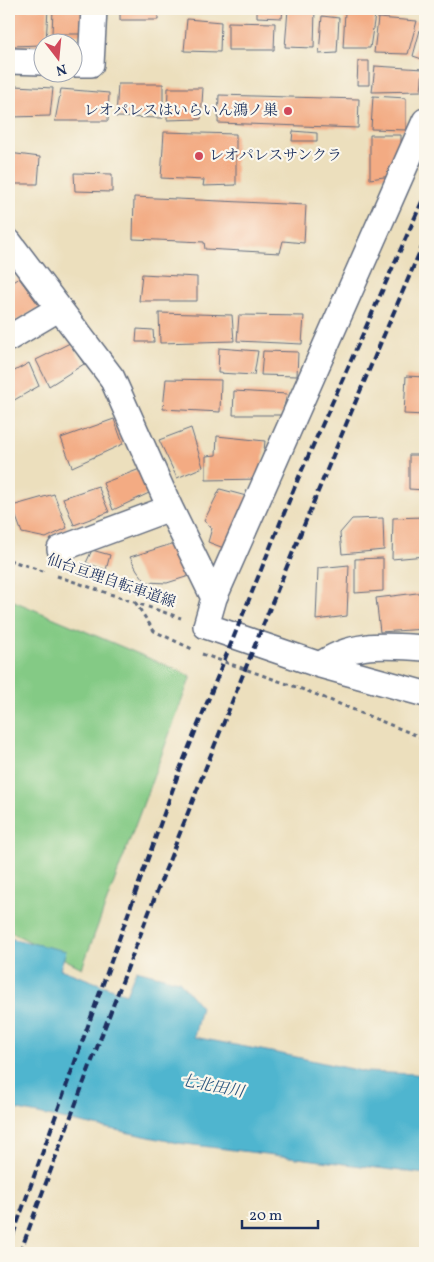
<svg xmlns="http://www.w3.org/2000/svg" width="434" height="1262" viewBox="0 0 434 1262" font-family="Vollkorn,'Noto Serif JP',serif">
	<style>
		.green { fill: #84ca85; stroke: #507c72 }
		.water { fill: #50b5cf; stroke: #367296 }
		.building { fill: #f3ab83 }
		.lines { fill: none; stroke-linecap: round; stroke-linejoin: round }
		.minor-casing { stroke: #646d7f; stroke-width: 28 }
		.path { stroke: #646d7f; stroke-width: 3; stroke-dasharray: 4 4; stroke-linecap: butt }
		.minor { stroke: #fff; stroke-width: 25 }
		.rail { stroke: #1b2f5e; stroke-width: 4; stroke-dasharray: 8 4; stroke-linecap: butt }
		.poi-dot { fill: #d1495b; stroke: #fbf7ec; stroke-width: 2 }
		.labels { text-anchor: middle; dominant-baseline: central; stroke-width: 4.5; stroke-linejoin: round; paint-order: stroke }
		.poi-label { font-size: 15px; fill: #1b2f5e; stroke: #fbf7ec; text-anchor: end }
		.street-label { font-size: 15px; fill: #1b2f5e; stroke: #fbf7ec }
		.water-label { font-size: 16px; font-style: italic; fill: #2b5780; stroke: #fbf7ec }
	</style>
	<rect width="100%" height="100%" fill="#fbf7ec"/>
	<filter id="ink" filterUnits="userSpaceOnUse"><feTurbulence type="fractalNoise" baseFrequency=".02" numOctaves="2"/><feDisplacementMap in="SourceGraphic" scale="10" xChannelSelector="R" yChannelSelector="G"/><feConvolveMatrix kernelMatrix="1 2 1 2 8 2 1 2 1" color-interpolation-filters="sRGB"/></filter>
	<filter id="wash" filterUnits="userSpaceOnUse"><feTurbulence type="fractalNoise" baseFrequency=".0096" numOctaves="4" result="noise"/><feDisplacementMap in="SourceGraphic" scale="20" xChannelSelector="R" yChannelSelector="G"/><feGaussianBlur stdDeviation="1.12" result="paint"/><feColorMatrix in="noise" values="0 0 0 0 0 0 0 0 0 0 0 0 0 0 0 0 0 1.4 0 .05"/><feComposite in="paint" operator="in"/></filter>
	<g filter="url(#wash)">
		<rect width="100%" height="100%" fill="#ecdfbd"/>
		<path class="green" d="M9,599L191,676L82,968L9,931Z"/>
		<path class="water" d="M9,938L66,951L60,969L126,994L136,970L179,981L201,1007L194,1037L287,1055L365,1072L415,1074L425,1076V1174L178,1143L9,1108Z"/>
		<g id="blocks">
			<path class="building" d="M14,9H48L46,42H42V45L12,46Z
				M53,9H90L88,34H52Z
				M120,9H158V20H120Z
				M257,9H283L282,18L257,17Z
				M288,9H315L314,48L285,47Z
				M345,12L375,15L370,48H343Z
				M322,16L339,18L337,53L319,54Z
				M378,18L417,21L408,54L374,53Z
				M187,19L221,22L220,52L184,51Z
				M423,19L425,20V60L413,56Z
				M228,22L275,23L274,50H228Z
				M358,61H369V85H357Z
				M375,66L423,69L421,91L372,92Z
				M118,84H163V118L116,117Z
				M15,86L53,88L50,116L12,117Z
				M168,88H203L201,119L167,120Z
				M61,89L109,93L108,121H55Z
				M219,95L359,99L358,128L218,123Z
				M373,96L406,98V130L371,129Z
				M293,131L317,133V141H292Z
				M164,132L236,134V185L203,186L204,180L161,178Z
				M370,135H401V157L391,176L370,179Z
				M9,153L40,157L38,184H9Z
				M74,173L112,174V192L75,191Z
				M134,197L306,205L304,243L283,241L280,253L205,249L204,242L133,239Z
				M142,274L197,277V301H139Z
				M19,278L40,307L9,325V284Z
				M159,313L232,315L234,341L160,343Z
				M239,315L304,316L302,344L237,341Z
				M137,329L153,330L154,342H136Z
				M70,343L84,364L49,386L36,360Z
				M219,348L258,351L254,375L218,373Z
				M263,351L298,352L297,376L261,375Z
				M29,363L39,386L9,403V374Z
				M406,376L425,377V415L404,414Z
				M166,379L221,380L220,412L163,409Z
				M234,391L287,394L282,415H233Z
				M114,419L123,444L72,467L61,438Z
				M191,428L203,467L177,478L159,440Z
				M217,436L265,441L261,479L206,480V456L216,455Z
				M409,455H425V490L409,489Z
				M140,469L149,493L113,510L103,483Z
				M98,486L109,512L74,525L63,498Z
				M220,489L250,497L229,550L208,542L212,528L204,521Z
				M54,494L67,528L46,538L22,533L12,506Z
				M423,517L425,556L392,559L393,518Z
				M383,518L384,550L342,554L340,533L352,519Z
				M175,543L189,576L167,583L146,582L137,570L130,557Z
				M92,550L110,555L106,570L86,563Z
				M383,558V591L355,593V559Z
				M349,565L347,616L316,620L318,568Z
				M425,592V629L380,632L376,598Z"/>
		</g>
	</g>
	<g filter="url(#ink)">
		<use href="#blocks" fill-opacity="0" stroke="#646d7f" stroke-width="1"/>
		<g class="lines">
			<g class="minor-casing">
				<path id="minor" d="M9,61L42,62
					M72,64H91L94,9
					M9,242L112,378L170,508L214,598L206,626L320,665L425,694
					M9,338L58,309
					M60,549L170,508
					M214,598L425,121
					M320,665C353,641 387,646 425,648"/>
			</g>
			<path class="path" d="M9,560L46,572
				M57,576L181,618
				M135,602L154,631L192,649
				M202,654L310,692L425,739"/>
			<use href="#minor" class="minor"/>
			<path class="rail" d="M9,1246L180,769L298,479L425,195
				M20,1253C146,912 280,573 425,240"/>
		</g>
	</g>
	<g class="poi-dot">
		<circle cx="288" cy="111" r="5"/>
		<circle cx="199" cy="156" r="5"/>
	</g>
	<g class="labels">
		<g class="poi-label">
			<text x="278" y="111">レオパレスはいらいん鴻ノ巣</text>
			<text x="209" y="156" text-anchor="start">レオパレスサンクラ</text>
		</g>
		<g class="street-label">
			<text transform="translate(111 582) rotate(19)">仙台亘理自転車道線</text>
		</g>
		<g class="water-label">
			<text transform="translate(212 1087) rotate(11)">七北田川</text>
		</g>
	</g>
	<rect width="434" height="1262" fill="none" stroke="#fbf7ec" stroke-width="30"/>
	<g transform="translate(58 58) rotate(164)"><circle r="24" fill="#fbf7ec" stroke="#a1a7b3"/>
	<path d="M0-4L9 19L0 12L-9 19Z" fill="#d1495b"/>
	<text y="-8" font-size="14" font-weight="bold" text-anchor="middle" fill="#1b2f5e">N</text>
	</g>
	<path d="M242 1220v8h76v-8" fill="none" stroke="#1b2f5e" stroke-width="2.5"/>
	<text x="249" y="1220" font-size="15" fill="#1b2f5e" stroke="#fbf7ec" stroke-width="4" paint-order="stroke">20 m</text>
</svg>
